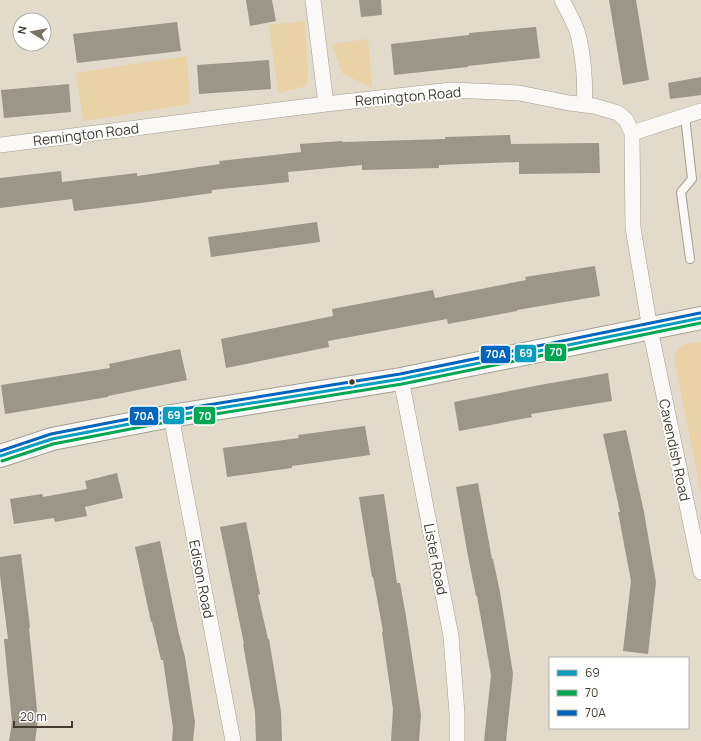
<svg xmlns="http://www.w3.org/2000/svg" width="701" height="741" viewBox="0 0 701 741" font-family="Manrope,sans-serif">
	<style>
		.green { fill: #e8d2a6 }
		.building { fill: #9b958a }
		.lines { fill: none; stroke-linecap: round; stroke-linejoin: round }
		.lane-casing { stroke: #a59f93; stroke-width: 10 }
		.street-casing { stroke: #a59f93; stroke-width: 16 }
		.secondary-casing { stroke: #a59f93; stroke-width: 24 }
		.lane { stroke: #fbf9f7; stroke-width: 8 }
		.street { stroke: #fbf9f7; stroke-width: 15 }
		.secondary { stroke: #fbf9f7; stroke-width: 22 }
		.bus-1-casing { stroke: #fff; stroke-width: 6 }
		.bus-2-casing { stroke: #fff; stroke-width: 6 }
		.bus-3-casing { stroke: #fff; stroke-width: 6 }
		.bus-1 { stroke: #069ebe; stroke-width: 3 }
		.bus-2 { stroke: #00a651; stroke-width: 3 }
		.bus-3 { stroke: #0065bd; stroke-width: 3 }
		.bus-dot { fill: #413b30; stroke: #fff; stroke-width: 1.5 }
		.labels { text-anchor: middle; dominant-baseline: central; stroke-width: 4; stroke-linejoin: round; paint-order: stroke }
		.street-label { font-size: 14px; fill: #413b30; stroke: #fff }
		.line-badge { stroke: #fff; stroke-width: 1.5 }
		.badge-label { font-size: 11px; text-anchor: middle; font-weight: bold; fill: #fff }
	</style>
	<rect width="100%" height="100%" fill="#e2dacb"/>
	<path class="green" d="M305,21L308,72L306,86L278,93L269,25Z
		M368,39L372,88L342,73L332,44Z
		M187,56L190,104L83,121L76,73Z
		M701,342V493L675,364C673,344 685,344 701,342Z"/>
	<path class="building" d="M246,0H272L276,21L250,26Z
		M359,0H381L382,15L361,17Z
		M609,0H636L649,80L623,85Z
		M177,22L181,51L77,63L73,34Z
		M536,27L540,58L468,66V67L394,75L391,44L469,35V33Z
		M269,60L271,89L199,94L197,65Z
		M701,77V95L670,99L668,83Z
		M69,84L71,112L4,118L1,90Z
		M510,135L511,144L599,143L600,173L519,174V162L439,165V168L362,170V165L288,172L289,182L212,190V193L141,203L74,211L72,199L0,208V178L61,171L62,182L137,173V176L220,164L219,161L301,152L300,144L342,141L343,142L445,139V137Z
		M317,222L320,242L211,257L208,237Z
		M595,266L600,296L517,310V311L448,324L447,319L328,341L329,347L226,368L221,339L333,316L332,309L433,290L435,298L526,280L525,277Z
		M180,349L187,380L108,396V397L5,414L1,385L110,368L109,364Z
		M608,373L612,401L531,414L532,417L459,431L454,402L540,385Z
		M365,426L370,455L292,466V468L227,477L223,448L299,438L298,435Z
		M626,430L644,512L656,582L648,654L623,651L631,581L618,512H620L603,434Z
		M117,473L123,498L85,507L87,516L55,522L54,518L14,524L10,499L42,494L43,497L87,489L85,481Z
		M478,483L492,559H493L500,592L513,674L506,741H484L491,675L477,596H476L468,556L456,487Z
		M384,494L397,583H400L406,616L421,715L419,741H391L393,709L382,632L383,631L373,577H372L359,497Z
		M246,522L260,594L258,595L268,639H269L281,712L282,741H256L255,712L243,644H244L220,527Z
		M160,541L178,630L185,657L195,722L193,741H172L173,728L163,660H161L152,622H151L135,547Z
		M21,554L30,627L29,628L38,720L35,741H9L12,722L4,639H8L0,575V557Z"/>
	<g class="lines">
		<g class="lane-casing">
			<path id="lane" d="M685,116L692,179L681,192L690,259"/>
		</g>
		<g class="street-casing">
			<path id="street" d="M313,0L326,104
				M562,0C567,10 573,20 577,31C583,51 586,84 584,105
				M632,133L701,111
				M0,145L326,104L451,90L519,93L569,103L594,106L618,113L626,120L632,133L633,228L650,329L701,572
				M401,379L451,636L457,714V741
				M171,416L233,741"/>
		</g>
		<g class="secondary-casing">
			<path id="secondary" d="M0,456L52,439L171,416L401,379L701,318"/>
		</g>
		<use href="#lane" class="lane"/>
		<use href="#street" class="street"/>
		<use href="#secondary" class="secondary"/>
		<g class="bus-1-casing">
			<path id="bus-1" d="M0,456L52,439L171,416L401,379L701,318"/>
		</g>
		<g class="bus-2-casing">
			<path id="bus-2" d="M2,461L53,444L172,421L402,384L701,323"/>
		</g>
		<g class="bus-3-casing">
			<path id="bus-3" d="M0,451L51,434L170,411L400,374L700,313"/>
		</g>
		<use href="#bus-1" class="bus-1"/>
		<use href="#bus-2" class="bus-2"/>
		<use href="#bus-3" class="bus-3"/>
	</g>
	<circle class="bus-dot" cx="352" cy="382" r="3.5"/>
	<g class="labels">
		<g class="street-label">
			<text transform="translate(408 96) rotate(-5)">Remington Road</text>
			<text transform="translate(86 134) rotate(-7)">Remington Road</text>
			<text transform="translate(675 450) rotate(78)">Cavendish Road</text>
			<text transform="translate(436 559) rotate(79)">Lister Road</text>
			<text transform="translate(202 579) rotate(79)">Edison Road</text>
		</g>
	</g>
	<g class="line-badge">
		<rect x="544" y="343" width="23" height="19" rx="4" fill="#00a651"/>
		<rect x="514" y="344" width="23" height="19" rx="4" fill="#069ebe"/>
		<rect x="480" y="345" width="31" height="19" rx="4" fill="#0065bd"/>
		<rect x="162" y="406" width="23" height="19" rx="4" fill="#069ebe"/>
		<rect x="193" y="406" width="23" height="19" rx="4" fill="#00a651"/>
		<rect x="129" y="406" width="30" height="20" rx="4" fill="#0065bd"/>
	</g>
	<g class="badge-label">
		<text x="556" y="356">70</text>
		<text x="526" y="357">69</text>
		<text x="496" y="358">70A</text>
		<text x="174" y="419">69</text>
		<text x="205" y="420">70</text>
		<text x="144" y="420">70A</text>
	</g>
	<rect x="549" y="657" width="140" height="72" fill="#ffffff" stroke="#b3b1ac"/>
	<rect x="557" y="670" width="20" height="6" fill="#069ebe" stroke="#b3b1ac"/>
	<text x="585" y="677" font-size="12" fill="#413b30">69</text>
	<rect x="557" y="690" width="20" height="6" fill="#00a651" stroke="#b3b1ac"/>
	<text x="585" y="697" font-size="12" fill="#413b30">70</text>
	<rect x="557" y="710" width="20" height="6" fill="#0065bd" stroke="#b3b1ac"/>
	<text x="585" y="717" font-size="12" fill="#413b30">70A</text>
	<g transform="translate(32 32) rotate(281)"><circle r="19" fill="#ffffff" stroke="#b3b1ac"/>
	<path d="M0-3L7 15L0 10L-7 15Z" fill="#797366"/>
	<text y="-6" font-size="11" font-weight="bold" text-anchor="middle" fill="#413b30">N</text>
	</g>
	<path d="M14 721v6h58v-6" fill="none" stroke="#413b30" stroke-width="2"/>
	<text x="20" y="721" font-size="12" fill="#413b30" stroke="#ffffff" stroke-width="3" paint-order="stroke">20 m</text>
</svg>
